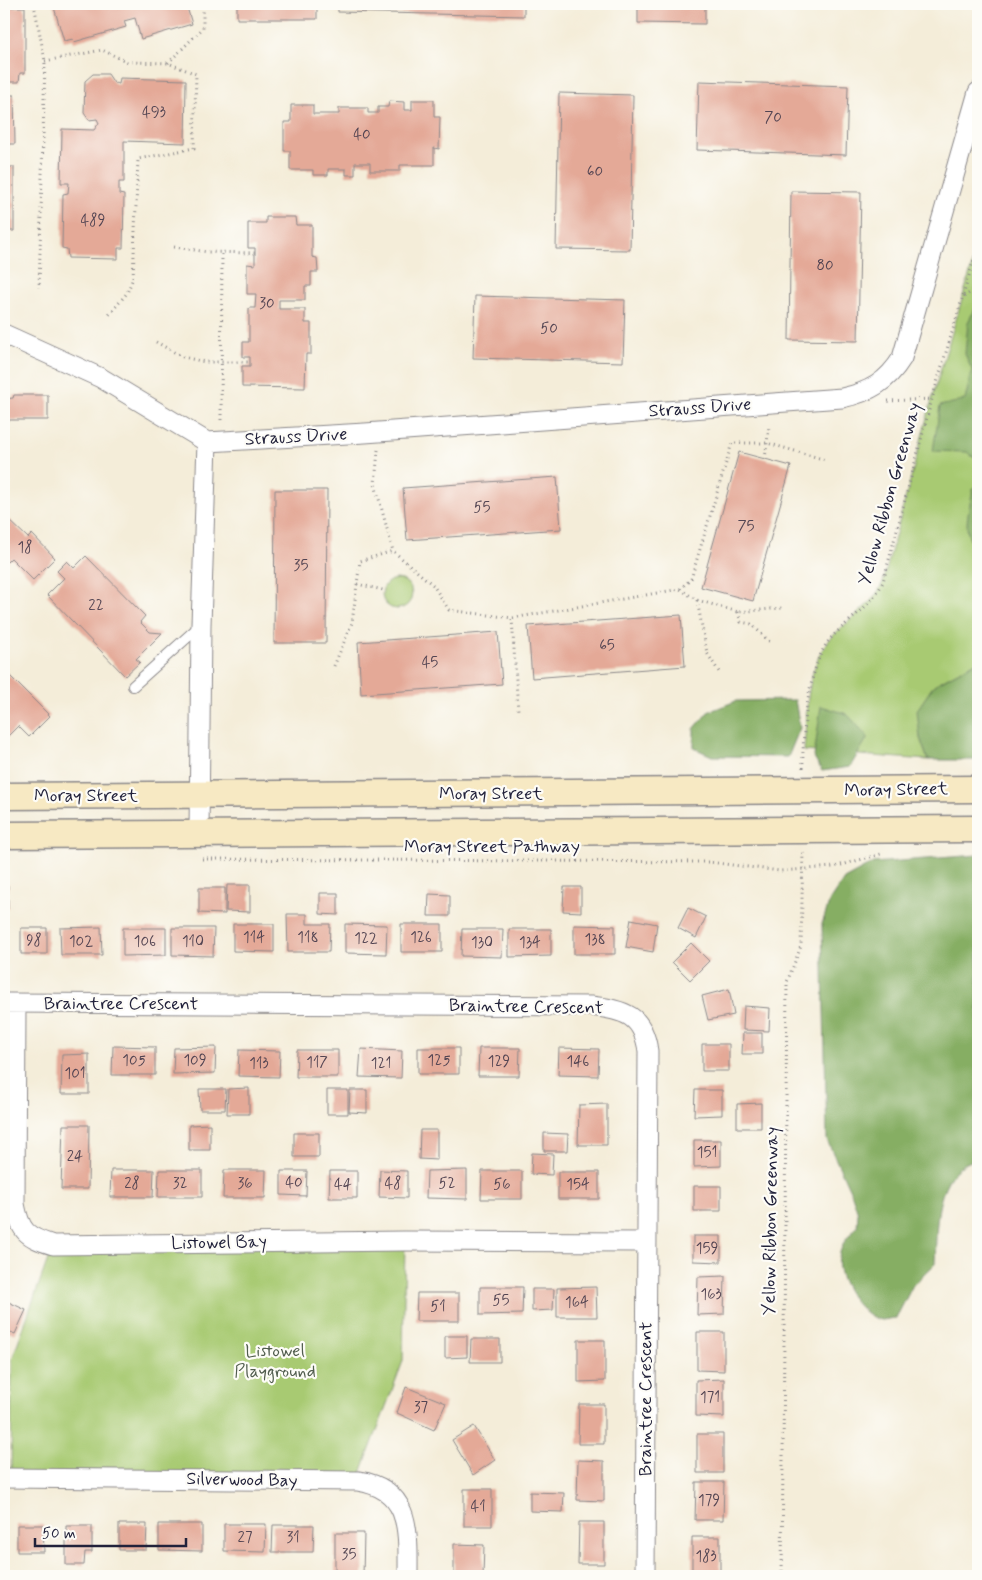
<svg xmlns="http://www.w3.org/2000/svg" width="982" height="1580" viewBox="0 0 982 1580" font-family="Mynerve,sans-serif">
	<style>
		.green { fill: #a8ca72; stroke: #657656 }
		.forest { fill: #86ae64; stroke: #546850 }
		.building { fill: #e4a997 }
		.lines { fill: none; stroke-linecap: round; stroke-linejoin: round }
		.lane-casing { stroke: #8b888a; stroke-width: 12 }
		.street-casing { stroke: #8b888a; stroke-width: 21 }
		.secondary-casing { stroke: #8b888a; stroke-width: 29 }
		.path { stroke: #8b888a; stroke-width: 3; stroke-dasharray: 1 4; stroke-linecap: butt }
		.lane { stroke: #fff; stroke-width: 10 }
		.street { stroke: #fff; stroke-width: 19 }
		.secondary { stroke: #f7e9c3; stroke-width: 26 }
		.labels { text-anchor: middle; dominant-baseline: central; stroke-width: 4.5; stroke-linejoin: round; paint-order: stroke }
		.number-label { font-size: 15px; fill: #524452 }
		.street-label { font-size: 18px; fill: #22223b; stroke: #fdfcf7 }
		.park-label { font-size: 18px; fill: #515d4e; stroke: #fdfcf7 }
	</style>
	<rect width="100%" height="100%" fill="#fdfcf7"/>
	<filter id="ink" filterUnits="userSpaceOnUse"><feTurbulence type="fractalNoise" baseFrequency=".02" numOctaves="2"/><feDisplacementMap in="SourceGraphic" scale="10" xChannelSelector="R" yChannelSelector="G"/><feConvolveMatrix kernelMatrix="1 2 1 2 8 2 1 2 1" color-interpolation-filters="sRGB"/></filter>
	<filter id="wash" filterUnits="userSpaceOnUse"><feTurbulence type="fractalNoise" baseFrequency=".0096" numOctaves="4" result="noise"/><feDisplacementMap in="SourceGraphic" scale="20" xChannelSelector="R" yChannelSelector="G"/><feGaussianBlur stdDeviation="1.12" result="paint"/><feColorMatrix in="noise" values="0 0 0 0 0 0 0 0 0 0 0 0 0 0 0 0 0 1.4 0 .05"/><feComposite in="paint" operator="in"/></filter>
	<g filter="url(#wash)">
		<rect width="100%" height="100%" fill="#f4edd9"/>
		<path class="green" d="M978,246V661L934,685L920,738L928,760L804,751C807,715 805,668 830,639C848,619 872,607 883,582L932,399Z
			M382 594a15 15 0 1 1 30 0a15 15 0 1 1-30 0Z
			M405,1241L403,1361L358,1481L11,1478L12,1359L53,1245Z"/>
		<path class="forest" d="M978,303V461L967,452L933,451L940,406L965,400L972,370L965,354L968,322Z
			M978,485V548C959,537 970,507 973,489Z
			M978,661V760H928L920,738L917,710L934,685Z
			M795,700L800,728L788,757L712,756L694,748V729L708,712L736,701Z
			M821,706L847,714L868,737L850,767L822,771L814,757Z
			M978,855V1159C933,1168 937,1228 935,1264L913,1285L896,1318C891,1318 885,1320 881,1320C860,1317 834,1277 839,1257C841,1245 848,1236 857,1227L858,1213L852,1195L827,1140L822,924L830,900L844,879L873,863Z"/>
		<g id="blocks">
			<path class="building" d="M53,4H186L192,24L141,39L135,18L124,21L126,27L74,42L73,39L64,41Z
				M237,4H317V19H237Z
				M338,4H524V16L338,12Z
				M638,4H705V24L638,23Z
				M4,7H25V73H20L19,82H9V95H14L15,144H9L8,167H14V231H4Z
				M93,74H108L114,83L119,84L120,78L186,80L185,143L124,141V182H119V194L124,195L123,248H118V259L68,258L67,249L62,248L63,194L68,193L69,183H61L62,129L94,130L99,123L97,119L89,120L84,113L85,81Z
				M699,81L848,86L846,155L697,150Z
				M559,93L633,95L630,250L556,249Z
				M412,100H434V117H440L439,149L434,148V165H400V171H370V163H355V175H346V169H328V175H313V170H290V151H284V122H291V105H313V114H339V108H368V113H378V107H388L389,101L404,102V110H412Z
				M791,191L861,192L858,341L789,340Z
				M266,217H295L296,225H312V257L317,258L318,272H311V286H305V300H279V309H305V323H311V354H306L305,388L242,387V366H250V357H243V342H249V308H255L256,294H247V264L255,265V248H248V223H266Z
				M475,296L625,300L623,362L473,358Z
				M14,395H48V420H7L6,464H4V399L13,398Z
				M739,452L791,466L753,601L701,587Z
				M557,477L561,529L407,540L403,488Z
				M275,490H327L326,643H274Z
				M6,517L28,538L32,534L55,558L33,580L11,558L7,562L4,559V520Z
				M86,556L145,616L140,622L150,632L162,633L136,659L140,662L125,676L47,595L64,578L57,571L67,561L74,568Z
				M681,615L685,666L532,678L528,626Z
				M498,632L502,684L361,694L358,642Z
				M4,670L50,716L29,737L18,726L6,738L4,736Z
				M4,885H8V909H4Z
				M227,885H250V912L226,911Z
				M564,887H581V912L563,911Z
				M199,888H225V914L199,913Z
				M320,893H338V915L320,914Z
				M429,894L450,895V916H428Z
				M688,908L706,917L696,938L678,928Z
				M287,914H307V924H330L329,952H288Z
				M631,919L657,924L653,952L626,947Z
				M233,924H274V952L233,951Z
				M345,924L387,925L386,954L345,953Z
				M401,924H442V952H401Z
				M574,925L615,926V954H574Z
				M101,927L102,955H61L60,928Z
				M21,928H47V954H21Z
				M123,928H166V955L123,956Z
				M172,928H214L213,956L172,955Z
				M462,929H503L502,957L461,956Z
				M509,929H551V956L509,957Z
				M691,943L709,961L690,980L672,962Z
				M729,989L734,1015L708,1020L702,996Z
				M744,1006L770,1008L769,1031L743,1030Z
				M743,1033H762V1054H742Z
				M702,1044H729V1071H702Z
				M113,1046L155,1047V1075H112Z
				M216,1047L215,1073L173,1074L174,1048Z
				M418,1048H459V1074H418Z
				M479,1048H520L519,1076H478Z
				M559,1048L599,1049L598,1076L558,1075Z
				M361,1049L402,1051L401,1078L359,1077Z
				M239,1050L280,1051L279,1077L238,1076Z
				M297,1050H338V1077H296Z
				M89,1054V1094H61L62,1055Z
				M249,1088V1114H227L228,1089Z
				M199,1089H226L225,1110H200Z
				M327,1090H348V1114H327Z
				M350,1090H367V1113L349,1112Z
				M695,1090H722V1115L694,1116Z
				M761,1103V1128H737V1104Z
				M607,1104V1145H578L579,1105Z
				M210,1124V1150H189V1125Z
				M63,1125H89L88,1189H61Z
				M420,1130H437V1160L419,1159Z
				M294,1133H319V1157H294Z
				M544,1133L568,1134L567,1151H544Z
				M694,1140H721V1166L694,1167Z
				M532,1153L553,1154L552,1175L531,1174Z
				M111,1170H154L153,1197H110Z
				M159,1170H202V1197H158Z
				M224,1170H266L265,1198H223Z
				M380,1170L407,1171V1198L379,1197Z
				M467,1170V1199L426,1198L427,1171Z
				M281,1171H307L306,1196L281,1195Z
				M330,1171H357V1198H329Z
				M482,1171H522V1199H481Z
				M558,1172H599V1199H558Z
				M694,1186H721V1211H694Z
				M693,1236H721V1262L693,1261Z
				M725,1276L724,1314L697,1315L698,1277Z
				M480,1287H523L522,1314L480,1315Z
				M596,1287L597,1317H557V1288Z
				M532,1289H554L553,1310L532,1311Z
				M417,1293H459V1321H416Z
				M4,1300L26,1310L15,1334L4,1329Z
				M697,1332H724V1371L697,1370Z
				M445,1336H467V1357L445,1358Z
				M471,1339H500V1362H470Z
				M578,1340H605V1381L578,1382Z
				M724,1379V1417L696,1416V1380Z
				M406,1387L446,1403L434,1430L397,1413Z
				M4,1401H9V1429H4Z
				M579,1404H604V1444H578Z
				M474,1426L495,1460L473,1475L452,1440Z
				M697,1434H723V1473H697Z
				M578,1460L604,1461V1501L577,1500Z
				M696,1482H724L723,1520H695Z
				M464,1489H492V1526H464Z
				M530,1492L564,1493L563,1512L530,1511Z
				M579,1522H604V1564H578Z
				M119,1524H147L146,1550H119Z
				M159,1524H202V1551L159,1550Z
				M224,1524H266L265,1552L224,1551Z
				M17,1525H43L44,1552H17Z
				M273,1525H314L313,1552H272Z
				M66,1526H92V1552H85L84,1565H66Z
				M335,1533H364L363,1576H335Z
				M692,1537H720V1576H692Z
				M454,1544L484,1545L483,1576H454Z
				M81,1573H103V1576H81Z"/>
		</g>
	</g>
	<g filter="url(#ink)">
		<use href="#blocks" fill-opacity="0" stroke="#8b888a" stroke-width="1"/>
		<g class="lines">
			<g class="lane-casing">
				<path id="lane" d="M133,686L201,625"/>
			</g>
			<g class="street-casing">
				<path id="street" d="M4,334L101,378L207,442L365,433L842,398C870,392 887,382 902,358L978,92
					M199,834L201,625L207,442
					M4,1003L591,1006C625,1010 643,1015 648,1051L645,1576
					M16,1004L15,1204C20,1232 27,1237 53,1245L405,1241L647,1242
					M4,1478L358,1481C412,1489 408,1533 408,1576"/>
			</g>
			<g class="secondary-casing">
				<path id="secondary" d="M4,796L978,789
					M4,835L978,829"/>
			</g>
			<path class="path" d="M34,4L45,61L39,288
				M45,61L102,50L128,62L168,63L196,74L194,148L138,159L133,278L127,293L109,315
				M168,63L203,28V4
				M174,247L208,252L255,253
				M964,297L978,287
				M156,342L183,357L205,362H250
				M888,401L932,399
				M221,420L222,252
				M378,450L375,484L393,551L433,585L449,610L512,618L518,711
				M765,459L769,427
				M357,584L383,590
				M680,589L691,579L732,443H767L826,460
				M697,600L707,653L721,675
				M738,612L741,622L751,624L772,644
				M513,618L680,589L697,600L738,612L782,608
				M334,666L352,623L360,561L393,551
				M803,768C802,734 808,663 831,638C849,619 872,606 883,582L932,399L978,246
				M202,859L709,862L780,871L834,867L881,854
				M782,1576L787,982L801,946L803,851"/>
			<use href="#lane" class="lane"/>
			<use href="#street" class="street"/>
			<use href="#secondary" class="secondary"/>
		</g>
	</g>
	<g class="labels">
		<g class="number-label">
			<text x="154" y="113">493</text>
			<text x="773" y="118">70</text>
			<text x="362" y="135">40</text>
			<text x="595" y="172">60</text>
			<text x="93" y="221">489</text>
			<text x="825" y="266">80</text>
			<text x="267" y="304">30</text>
			<text x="549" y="329">50</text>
			<text x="482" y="508">55</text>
			<text x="746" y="527">75</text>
			<text x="25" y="548">18</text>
			<text x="301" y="566">35</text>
			<text x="96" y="606">22</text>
			<text x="607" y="646">65</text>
			<text x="430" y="663">45</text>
			<text x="254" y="938">114</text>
			<text x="308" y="938">118</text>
			<text x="421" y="938">126</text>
			<text x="366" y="939">122</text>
			<text x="595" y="940">138</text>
			<text x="34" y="941">98</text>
			<text x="81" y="942">102</text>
			<text x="145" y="942">106</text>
			<text x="193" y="942">110</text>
			<text x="482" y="943">130</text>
			<text x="530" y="943">134</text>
			<text x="134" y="1061">105</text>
			<text x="195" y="1061">109</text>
			<text x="439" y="1061">125</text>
			<text x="499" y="1062">129</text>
			<text x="578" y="1062">146</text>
			<text x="317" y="1063">117</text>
			<text x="259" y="1064">113</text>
			<text x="381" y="1064">121</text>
			<text x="75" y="1074">101</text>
			<text x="707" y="1153">151</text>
			<text x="75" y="1157">24</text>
			<text x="294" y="1183">40</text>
			<text x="132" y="1184">28</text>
			<text x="180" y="1184">32</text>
			<text x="245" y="1184">36</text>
			<text x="393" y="1184">48</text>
			<text x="447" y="1184">52</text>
			<text x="343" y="1185">44</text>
			<text x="502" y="1185">56</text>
			<text x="578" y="1185">154</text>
			<text x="707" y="1249">159</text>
			<text x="711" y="1295">163</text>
			<text x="501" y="1301">55</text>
			<text x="577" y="1303">164</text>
			<text x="438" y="1307">51</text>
			<text x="710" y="1398">171</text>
			<text x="421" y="1408">37</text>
			<text x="709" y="1501">179</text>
			<text x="478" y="1507">41</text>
			<text x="245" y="1538">27</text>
			<text x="293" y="1538">31</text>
			<text x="349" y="1555">35</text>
			<text x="706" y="1557">183</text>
		</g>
		<g class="street-label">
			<text transform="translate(700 408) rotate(-4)">Strauss Drive</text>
			<text transform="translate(296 437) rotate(-3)">Strauss Drive</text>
			<text transform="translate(890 494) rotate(-74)">Yellow Ribbon Greenway</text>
			<text transform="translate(896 790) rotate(-1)">Moray Street</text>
			<text x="491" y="794">Moray Street</text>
			<text x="86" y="796">Moray Street</text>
			<text x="492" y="847">Moray Street Pathway</text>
			<text x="121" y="1004">Braintree Crescent</text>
			<text transform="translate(526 1007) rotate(1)">Braintree Crescent</text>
			<text transform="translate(771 1221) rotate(-89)">Yellow Ribbon Greenway</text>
			<text transform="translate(219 1243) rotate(-1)">Listowel Bay</text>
			<text transform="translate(646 1399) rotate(-90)">Braintree Crescent</text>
			<text transform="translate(242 1480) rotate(1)">Silverwood Bay</text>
		</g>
		<g class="park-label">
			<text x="275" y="1351">Listowel<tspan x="275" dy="21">Playground</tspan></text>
		</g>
	</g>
	<rect width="982" height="1580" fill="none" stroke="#fdfcf7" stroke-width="20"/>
	<path d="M35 1538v8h151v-8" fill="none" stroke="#22223b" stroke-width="2.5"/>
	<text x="42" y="1538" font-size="15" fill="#22223b" stroke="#fdfcf7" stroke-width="4" paint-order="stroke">50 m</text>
</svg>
